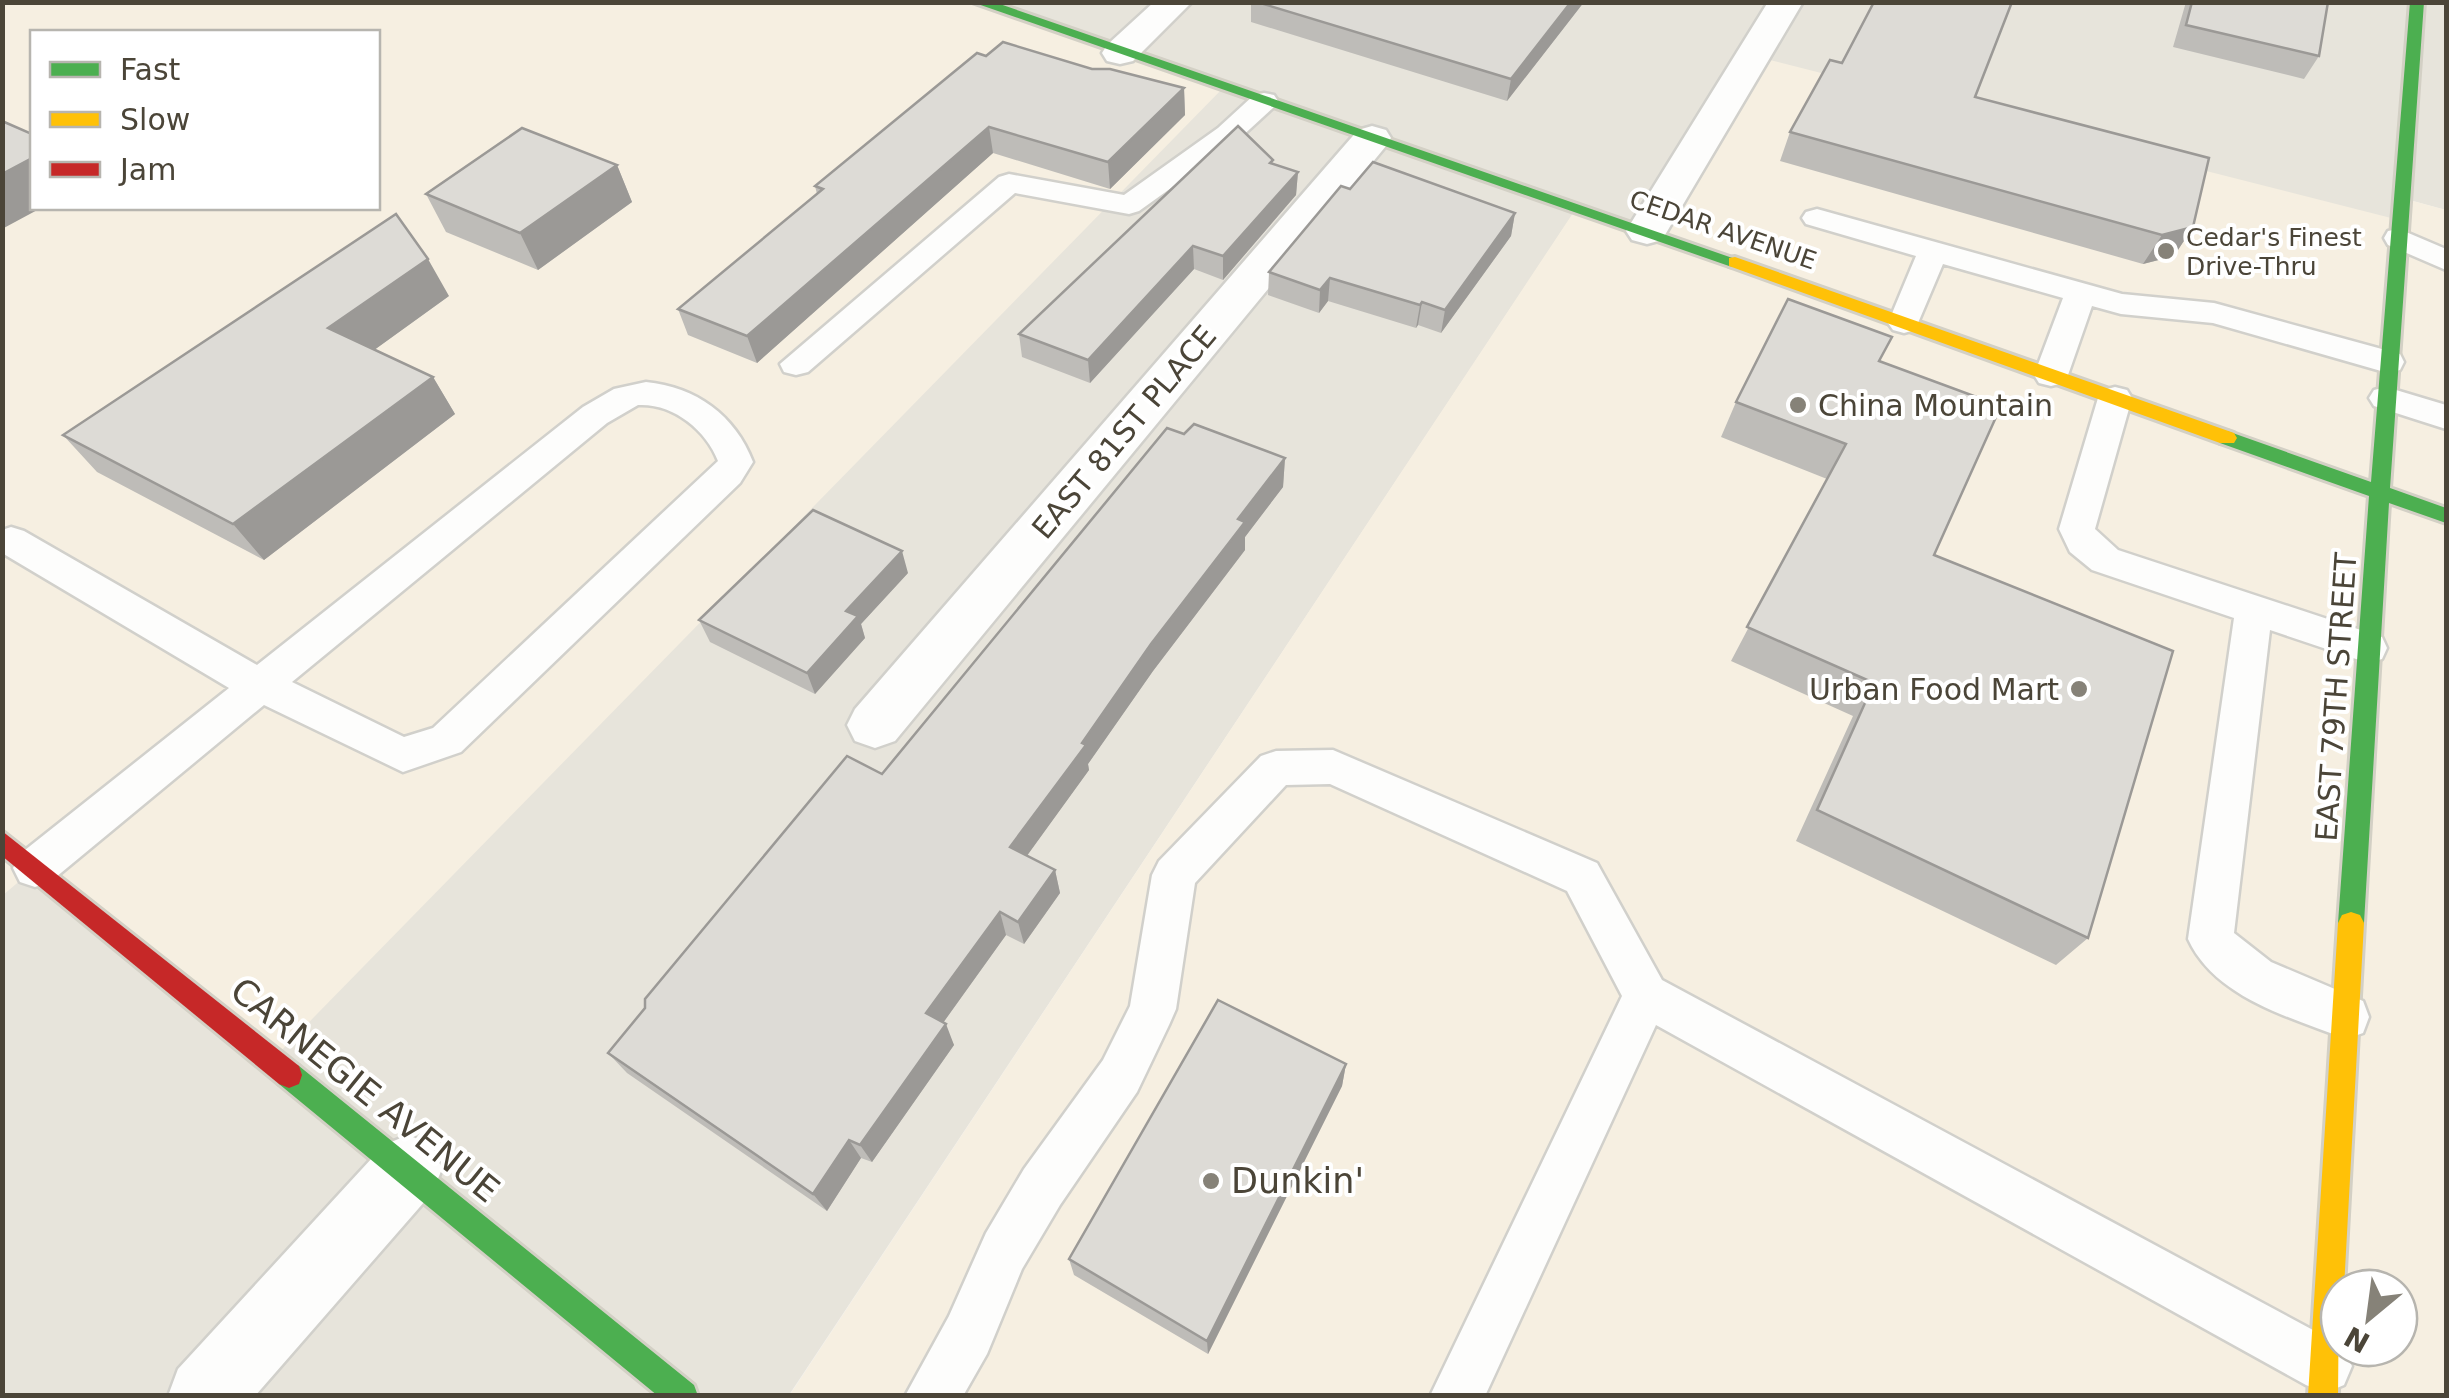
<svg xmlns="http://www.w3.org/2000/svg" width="2449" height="1398" viewBox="0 0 2449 1398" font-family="'DejaVu Sans',sans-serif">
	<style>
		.residential { fill: #e7e4db }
		.commercial { fill: #f6efe1; fill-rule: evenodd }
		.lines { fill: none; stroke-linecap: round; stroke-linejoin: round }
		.lane-casing { stroke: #d1d0cb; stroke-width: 5 }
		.street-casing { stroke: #d1d0cb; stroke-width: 5 }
		.fast-casing { stroke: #d3d0c5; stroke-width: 6 }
		.slow-casing { stroke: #d3d0c5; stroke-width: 6 }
		.jam-casing { stroke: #d3d0c5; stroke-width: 6 }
		.lane { fill: #fdfdfc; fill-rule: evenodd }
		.street { fill: #fdfdfc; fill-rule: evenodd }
		.fast { fill: #4caf50; fill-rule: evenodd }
		.slow { fill: #ffc107; fill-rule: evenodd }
		.jam { fill: #c62828; fill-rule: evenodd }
		.wall { fill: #bebcb8 }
		.shaded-wall { fill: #9b9996 }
		.building { fill: #dddbd6; stroke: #9b9996; stroke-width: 2.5 }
		.poi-dot { fill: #868278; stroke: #fff; stroke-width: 4 }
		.labels { text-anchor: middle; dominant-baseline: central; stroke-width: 8; stroke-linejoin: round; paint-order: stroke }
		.far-street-label { font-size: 25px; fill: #4b4538; stroke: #fff }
		.far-poi-label { font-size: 25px; fill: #4b4538; stroke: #fff; text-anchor: start }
		.poi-label { font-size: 30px; fill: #4b4538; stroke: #fff; text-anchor: start }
		.street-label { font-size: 30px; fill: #4b4538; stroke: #fff }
		.near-street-label { font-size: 35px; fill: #4b4538; stroke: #fff }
		.near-poi-label { font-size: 35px; fill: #4b4538; stroke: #fff; text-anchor: start }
	</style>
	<rect width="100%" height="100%" fill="#f3f2ee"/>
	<path class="residential" d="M979,3H2446V210L2402,198L2400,221L1647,231L1577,208L789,1395L3,1396V895Z"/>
	<path class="commercial" d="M3,3H979L1223,88L272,1060L35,868L3,895ZM32,32H378V208H32Z
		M1754,56L2399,220L2402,198L2446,210V1395L789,1396L1577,207L1647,231ZM2339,1288H2399V1348H2339Z"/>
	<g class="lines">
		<g class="lane-casing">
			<path id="lane" d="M1264,93L1274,95L1278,101L1274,107L1238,140L1139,211L1129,214L1015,193L808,372L796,375L784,372L780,364L999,177L1009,174L1124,195L1218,128L1254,95Z
				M1817,209L2122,294L2214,303L2400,354L2404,362L2400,370L2388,373L2213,323L2121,314L2092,306L2068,375L2063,383L2051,386L2039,383L2034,375L2063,298L1943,264L1915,330L1904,333L1893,330L1888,323L1916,256L1806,224L1802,218L1806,212Z
				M2399,229L2446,249V270L2388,245L2384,238L2388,231Z
				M646,382C696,387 735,415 753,462L740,483L461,752L403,772L264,705L50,882L35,887L20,882L13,868L20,854L229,688L2,553V530L11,527L24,531L257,665L583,407L614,389ZM638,405C673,403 706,430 718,461L433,728L404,737L292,682L607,423Z
				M2115,387L2127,390L2132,398L2095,529L2118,550L2382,637L2387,648L2382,659L2368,663L2270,630L2234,933L2271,962L2363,1001L2369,1017L2363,1033L2346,1039C2290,1017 2215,998 2188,939L2234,618L2092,570L2070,552L2059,529L2098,398L2103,390Z
				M2386,387L2446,405V429L2374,406L2369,398L2374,390Z
				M1333,750L1597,863L1662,980L2339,1344L2352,1366L2344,1385L2325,1393L2306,1385L1656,1025L1485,1396H1430L1622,996L1567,891L1330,784L1286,785L1195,883L1176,1009L1169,1025L1137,1092L1060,1205L1022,1269L987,1354L963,1396H905L949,1316L986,1233L1024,1169L1103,1060L1130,1006L1152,875L1159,861L1261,756L1276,751Z"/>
		</g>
		<g class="street-casing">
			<path id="street" d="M1154,2H1192L1133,61L1120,64L1107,61L1102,53L1107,45Z
				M1768,2H1803L1662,240L1647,244L1632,240L1626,231Z
				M1372,126L1386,130L1391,138L1386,146L895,741L875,748L855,741L847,725L855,709L1358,130Z
				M408,1135L432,1145L442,1169L432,1193L255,1396H168L178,1369L384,1145Z"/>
		</g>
		<g class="fast-casing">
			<path id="fast" d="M972,2H994L1744,262L1735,267L1729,266Z
				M2410,2H2424L2390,488L2446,508V523L2389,503L2364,923L2360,931L2351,934L2342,931L2338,923L2369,496L2220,443L2217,438L2227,431L2371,482Z
				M289,1062L299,1066L694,1385L698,1396H658L279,1084L276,1075L279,1066Z"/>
		</g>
		<g class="slow-casing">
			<path id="slow" d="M1735,257L2234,433L2237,438L2234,443H2220L1729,266V258Z
				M2351,912L2360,915L2364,923L2344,1288H2339L2338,1396H2308L2338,923L2342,915Z"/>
		</g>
		<g class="jam-casing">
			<path id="jam" d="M2,831L299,1066L302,1075L299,1084L289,1088L279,1084L2,856Z"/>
		</g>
		<use href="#lane" class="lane"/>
		<use href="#street" class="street"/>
		<use href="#fast" class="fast"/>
		<use href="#slow" class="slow"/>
		<use href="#jam" class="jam"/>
	</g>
	<path class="wall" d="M1251,2H1584L1507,101L1251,22Z
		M2186,2H2328L2319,56L2304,79L2173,47Z
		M1092,69L1184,88L1185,115L1110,189L993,153L757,363L688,335L678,309L817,194L815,186Z
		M1975,97L2193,227L2174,256L2143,264L1780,161L1790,132Z
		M1273,164L1298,172L1296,195L1223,280L1194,269L1090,383L1022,357L1019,334Z
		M617,165L632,202L538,270L446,232L426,194Z
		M1350,189L1515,213L1511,236L1441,333L1418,325L1416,328L1328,301L1319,313L1268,295L1269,272Z
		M449,296L374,350L433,377L455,414L264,560L97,472L63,435Z
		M1880,361L1934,555L2088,938L2056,965L1796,841L1853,716L1731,661L1827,479L1721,437L1736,402Z
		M1184,434L1285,458L1283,487L1245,537V550L1153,671L1088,764L1089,770L1027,855L1055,870L1060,893L1024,944L1006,935L943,1023L954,1045L872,1162L861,1158L827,1211L627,1073L608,1053L882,774Z
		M908,573L861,624L865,638L815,694L710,642L699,620Z
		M1346,1064L1342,1086L1208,1354L1074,1275L1069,1259Z"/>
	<path class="shaded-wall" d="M1571,2H1584L1507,101L1511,79Z
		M1184,88L1185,115L1110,189L1108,162Z
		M989,127L993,153L757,363L747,336Z
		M32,158V208H41L2,229V174Z
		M617,165L632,202L538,270L520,233Z
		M1298,172L1296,195L1223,280V256Z
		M1515,213L1511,236L1441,333L1445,310Z
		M2193,227L2174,256L2143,264L2162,235Z
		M1193,246L1194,269L1090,383L1088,360Z
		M428,259L449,296L352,366L328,328Z
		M1330,278L1328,301L1319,313L1320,290Z
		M1422,302L1418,325L1416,328L1420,305Z
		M433,377L455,414L264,560L233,524Z
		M1285,458L1283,487L1245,537V550L1153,671L1088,764L1089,770L1016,871L1010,847L1238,519Z
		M902,551L908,573L861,624L865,638L815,694L807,673L846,611Z
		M1055,870L1060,893L1024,944L1018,922Z
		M1000,912L1006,935L935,1034L926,1013Z
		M946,1024L954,1045L872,1162L860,1145Z
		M1346,1064L1342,1086L1208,1354L1207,1341Z
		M849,1140L861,1158L827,1211L813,1194Z"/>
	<path class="building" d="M1257,2H1571L1511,79Z
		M1874,2H2012L1975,97L2209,158L2193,227L2162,235L1790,132L1830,60L1842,63Z
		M2192,2H2328L2319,56L2186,25Z
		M1003,42L1092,69H1110L1184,88L1108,162L989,127L747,336L678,309L823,189L815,186L977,53L986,56Z
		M2,121L32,134V158L2,174Z
		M1238,126L1273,160L1270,163L1298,172L1223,256L1193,246L1088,360L1019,334Z
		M522,128L617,165L520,233L426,194Z
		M1373,162L1515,213L1445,310L1422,302L1420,305L1330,278L1320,290L1269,272L1341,186L1350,189Z
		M396,214L428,259L328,328L433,377L233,524L63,435Z
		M1788,299L1892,337L1879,361L2001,406L1934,555L2173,651L2088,938L1817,810L1874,683L1747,627L1846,444L1736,402Z
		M1194,424L1285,458L1238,519L1245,522L1151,644L1082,743L1086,745L1010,847L1055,870L1018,922L1000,912L926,1013L946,1024L860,1145L849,1140L813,1194L608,1053L645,1008V999L847,756L882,774L1167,428L1184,434Z
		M813,510L902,551L846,611L858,616L807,673L699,620Z
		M1218,1000L1346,1064L1207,1341L1069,1259Z"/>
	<g class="poi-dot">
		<circle cx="2166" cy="251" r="10"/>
		<circle cx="1798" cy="405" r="10"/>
		<circle cx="2079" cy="689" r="10"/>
		<circle cx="1211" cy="1181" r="10"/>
	</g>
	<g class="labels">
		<g class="far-street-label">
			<text transform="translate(1723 230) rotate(19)">CEDAR AVENUE</text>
		</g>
		<g class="far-poi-label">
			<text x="2186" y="237">Cedar's Finest<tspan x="2186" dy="29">Drive-Thru</tspan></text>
		</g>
		<g class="poi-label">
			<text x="1818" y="405">China Mountain</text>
			<text x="2059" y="689" text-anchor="end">Urban Food Mart</text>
		</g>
		<g class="street-label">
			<text transform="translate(1124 432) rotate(-50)">EAST 81ST PLACE</text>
			<text transform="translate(2336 697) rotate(-86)">EAST 79TH STREET</text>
		</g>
		<g class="near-street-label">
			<text transform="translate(365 1090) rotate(39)">CARNEGIE AVENUE</text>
		</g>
		<g class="near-poi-label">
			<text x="1231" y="1181">Dunkin'</text>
		</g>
	</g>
	<rect width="2449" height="1398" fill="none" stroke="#4b4538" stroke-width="10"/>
	<rect x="30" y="30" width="350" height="180" fill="#ffffff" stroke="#b7b5af" stroke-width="2.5"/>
	<rect x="50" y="62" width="50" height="15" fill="#4caf50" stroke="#b7b5af" stroke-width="2.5"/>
	<text x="120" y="80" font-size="30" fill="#4b4538">Fast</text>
	<rect x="50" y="112" width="50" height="15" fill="#ffc107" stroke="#b7b5af" stroke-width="2.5"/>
	<text x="120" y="130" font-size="30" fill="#4b4538">Slow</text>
	<rect x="50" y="162" width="50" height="15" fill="#c62828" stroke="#b7b5af" stroke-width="2.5"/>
	<text x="120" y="180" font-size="30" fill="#4b4538">Jam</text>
	<g transform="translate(2369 1318) rotate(209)"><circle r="48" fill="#ffffff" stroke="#b7b5af" stroke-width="2.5"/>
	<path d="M0-8L18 38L0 25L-18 38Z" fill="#868278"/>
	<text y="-15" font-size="28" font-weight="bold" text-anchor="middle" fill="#4b4538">N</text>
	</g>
</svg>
